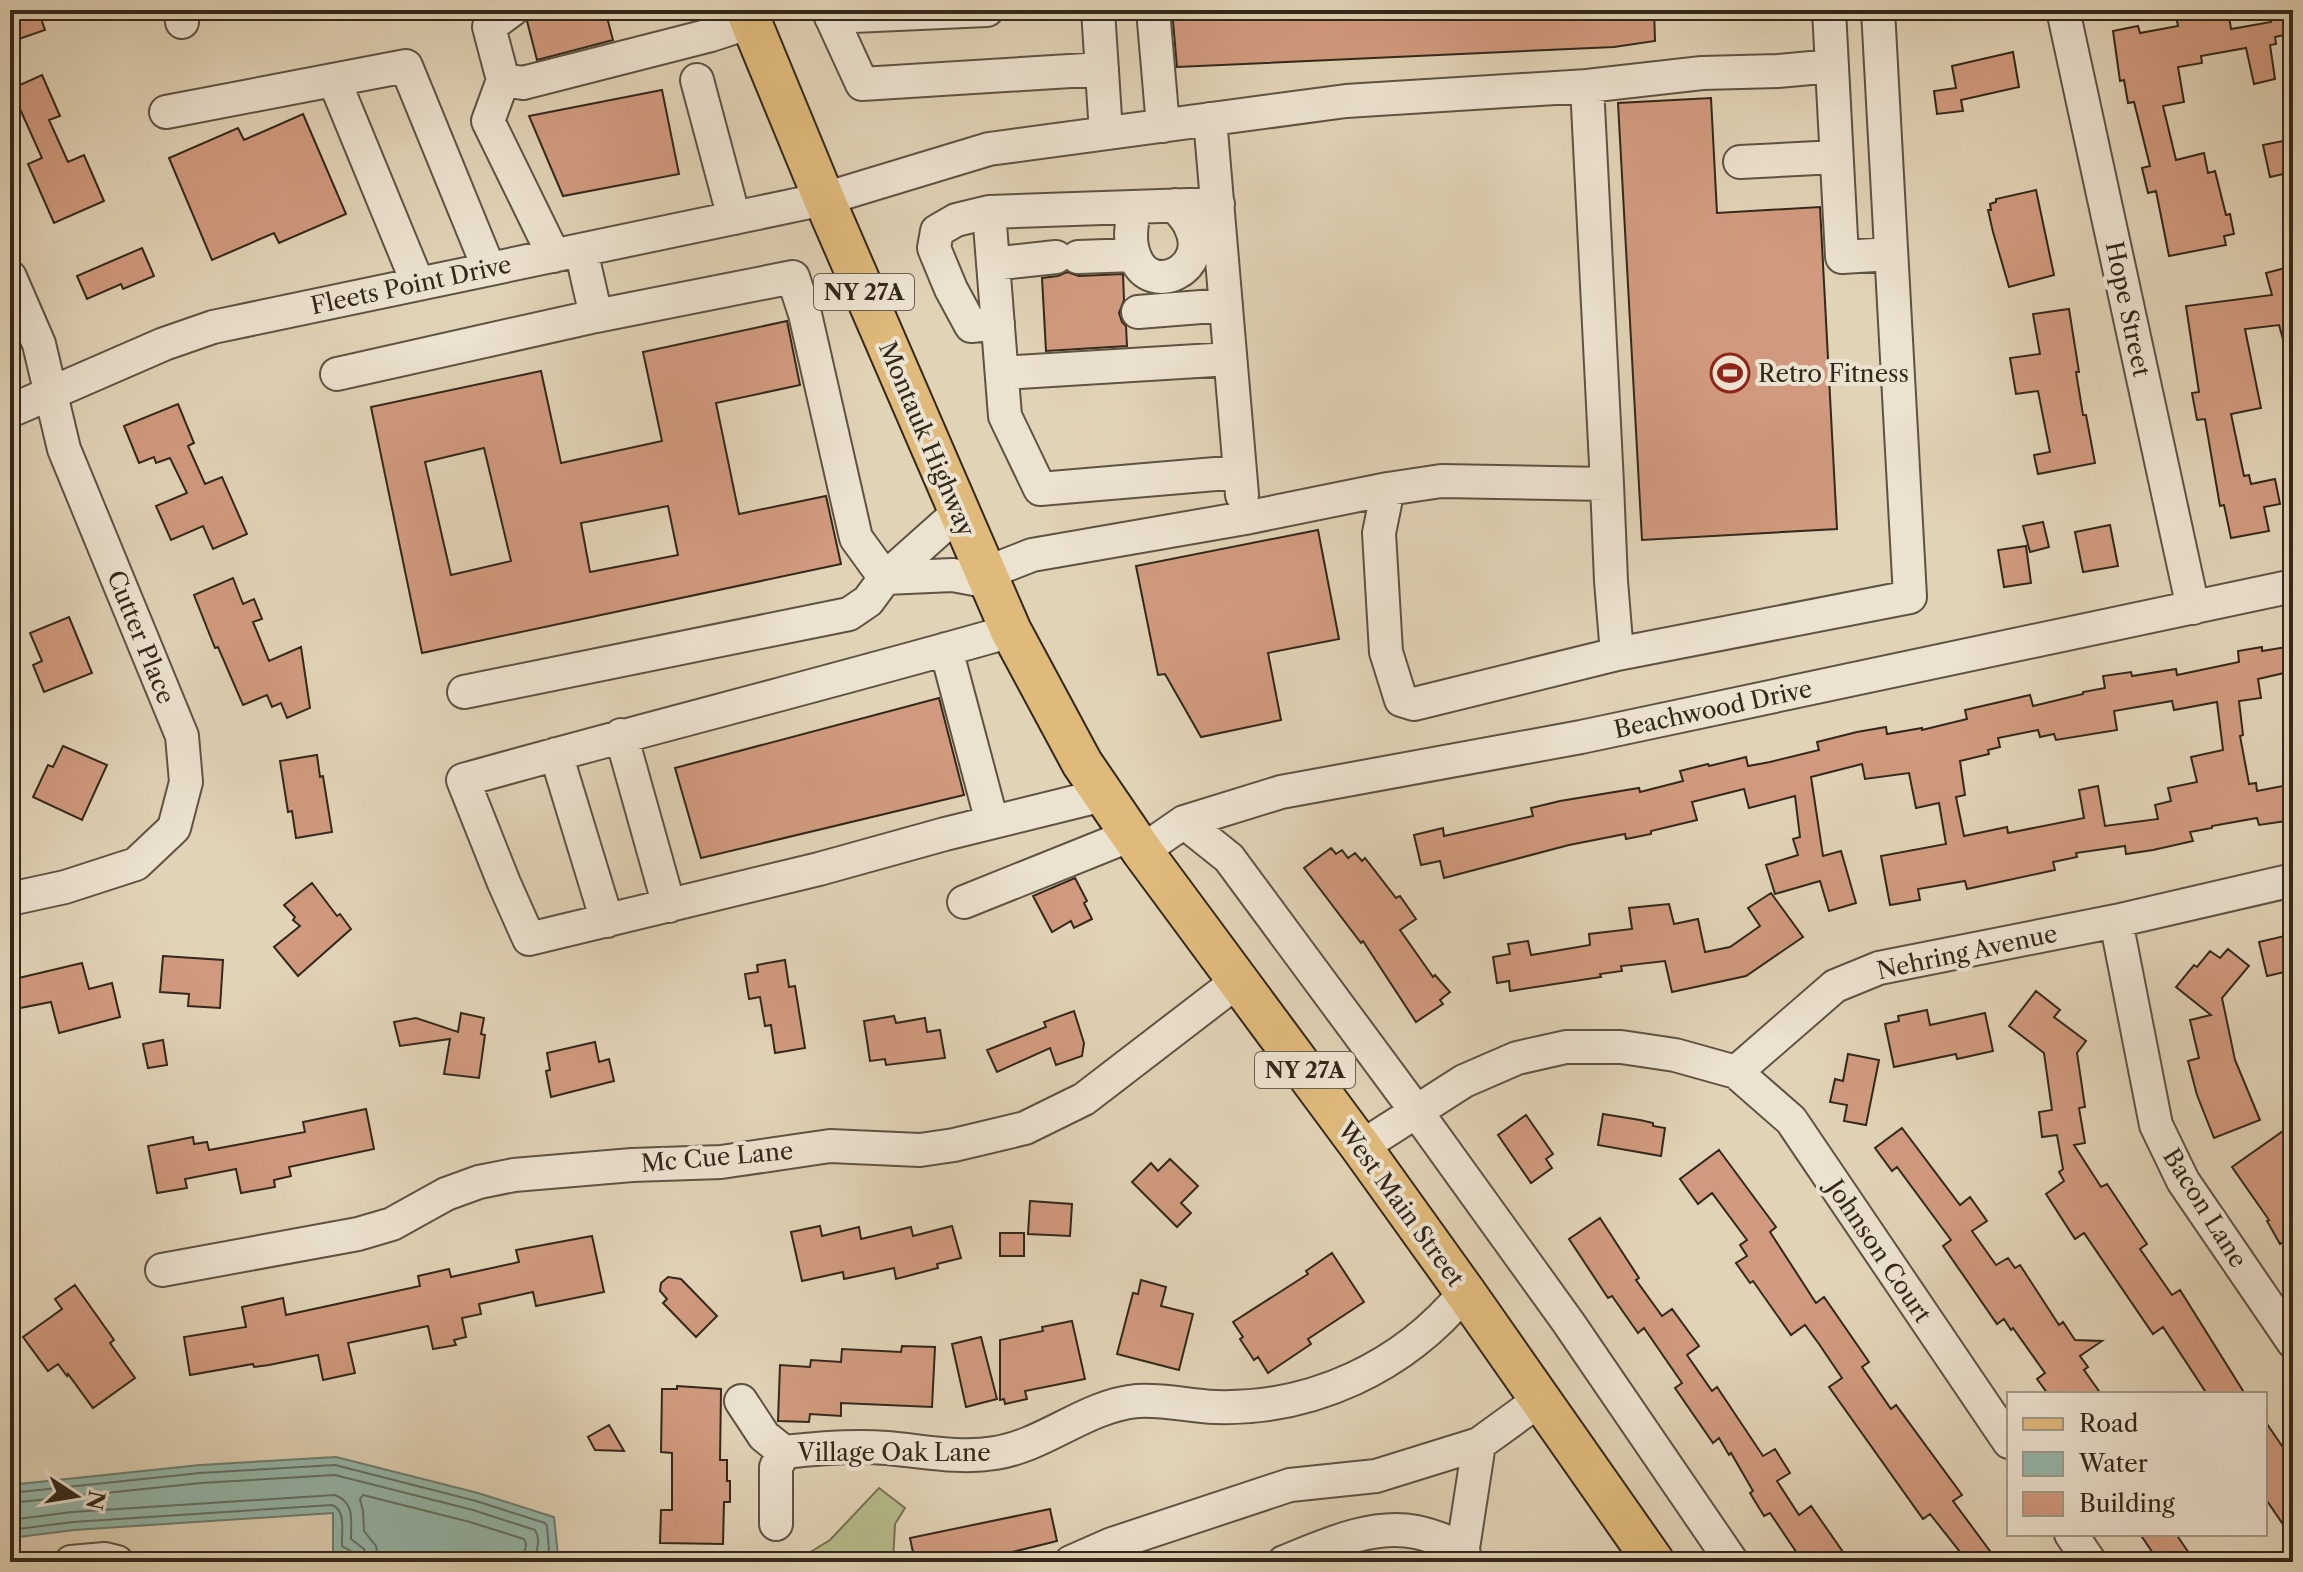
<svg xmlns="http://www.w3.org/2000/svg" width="2303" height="1572" viewBox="0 0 2303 1572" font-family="'Libre Caslon Text',serif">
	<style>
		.green { fill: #b7bb8b; stroke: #757253; stroke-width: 2 }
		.water { fill: #94b8ac; stroke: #6d7e72; stroke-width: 2 }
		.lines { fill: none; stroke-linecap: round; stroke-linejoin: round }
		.shore { stroke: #647064; stroke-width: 2 }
		.building { fill: #d19a7e; stroke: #33281b; stroke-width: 2; fill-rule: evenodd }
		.minor-casing { stroke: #5e5342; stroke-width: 36 }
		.major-casing { stroke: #33281b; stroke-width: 44 }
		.minor { stroke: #ece2d0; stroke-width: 32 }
		.major { stroke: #e0ba7b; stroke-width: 40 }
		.labels { text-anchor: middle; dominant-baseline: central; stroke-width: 8; stroke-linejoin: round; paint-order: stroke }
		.shield { fill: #ece2d0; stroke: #6a6051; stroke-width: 2 }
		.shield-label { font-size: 22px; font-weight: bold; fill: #33281b }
		.street-label { font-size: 24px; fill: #33281b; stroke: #ece2d0 }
		.poi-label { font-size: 24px; fill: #33281b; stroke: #ece2d0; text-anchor: start }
	</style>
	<rect width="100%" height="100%" fill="#e1d3b6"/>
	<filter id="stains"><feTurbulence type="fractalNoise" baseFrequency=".0025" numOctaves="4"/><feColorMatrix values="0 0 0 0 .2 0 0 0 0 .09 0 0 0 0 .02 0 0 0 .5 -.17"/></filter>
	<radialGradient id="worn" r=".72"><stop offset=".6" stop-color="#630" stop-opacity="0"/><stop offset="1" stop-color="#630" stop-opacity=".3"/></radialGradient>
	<path class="green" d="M879,1488L905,1508L895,1524L893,1562H794L830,1540Z"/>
	<path class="water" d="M336,1457L478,1493L554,1517L558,1555L550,1562H507L495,1559L494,1562H362L333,1554V1513L74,1530L10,1538V1485L200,1465Z"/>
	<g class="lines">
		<path class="shore" d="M10,1493L200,1473L335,1465L476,1501L545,1523L547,1526L549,1550L545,1562
			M10,1503L201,1483L335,1475L473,1510L535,1530C542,1541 535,1551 535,1562
			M10,1520L72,1512L335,1495C355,1503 351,1520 351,1539L364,1549L367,1562
			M10,1530L73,1522L332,1505C347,1511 341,1533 342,1546L354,1553L357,1562
			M379,1562L376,1546L364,1531L363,1511L360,1499L363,1495L470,1522L524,1539L526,1544L523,1562"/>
	</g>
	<path class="building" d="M10,10H38L45,30L10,42Z
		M541,10H605L613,40L537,60L527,21L530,13Z
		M1172,10H1654L1655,41L1614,47L1177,67Z
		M2175,10H2228L2231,29L2271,22L2269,10H2293V33L2275,37L2276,44L2270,45L2275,79L2254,84L2246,48L2201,56L2202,63L2178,67L2184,102L2163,106L2176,160L2204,153L2208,173L2215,171L2226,215L2230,214L2234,234L2224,236L2226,245L2169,256L2156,191L2148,193L2142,168L2150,166L2134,102L2128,103L2124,80L2120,81L2113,31L2138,26L2140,33L2178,26Z
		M2013,52L2019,87L1961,100L1963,111L1937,114L1934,91L1956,88L1952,66Z
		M42,75L60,116L49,120L68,162L84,155L104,201L54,223L28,164L42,158L11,89Z
		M662,90L679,174L563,196L529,116Z
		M1711,98L1717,213L1820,207L1837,529L1642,540L1618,103Z
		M303,114L346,214L279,243L274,233L212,260L169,158L238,128L244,140Z
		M2293,139V172L2270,177L2263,145Z
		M2036,190L2054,275L2009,287L1993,232L1988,210H1991L1990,204L1996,202V199Z
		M142,248L154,276L123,289L121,284L87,299L77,276Z
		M2293,266V349L2286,350L2279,325L2245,329L2261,408L2231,414L2244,476L2249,475L2251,484L2275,479L2280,504L2264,507L2269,531L2231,538L2224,505L2220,506L2205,419L2197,420L2192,393L2199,392L2186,306L2272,295L2266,273Z
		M1067,272L1079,276L1123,274L1124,300L1119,313L1122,322L1126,326L1127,346L1046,351L1042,278L1058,276Z
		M2069,309L2079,372H2076L2083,415H2086L2095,463L2038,474L2034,455L2050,452L2038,391L2016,394L2010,358L2040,354L2033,314Z
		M787,321L800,385L716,403L739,514L826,496L841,564L422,653L371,407L541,371L561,463L662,441L643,352ZM484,448L511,561L451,575L425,462ZM668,506L678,555L590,572L581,523Z
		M178,404L194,443L188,446L205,484L222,477L247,534L213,549L203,526L171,540L156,506L187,493L170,458L156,463L154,457L139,463L124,426Z
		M2043,522L2049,547L2030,552L2023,526Z
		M2110,525L2118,566L2083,572L2075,532Z
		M1318,530L1339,639L1268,653L1281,720L1201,737L1165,674L1158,675L1136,566Z
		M2026,546L2031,583L2004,587L1998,550Z
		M233,578L243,604L254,599L262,619L253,622L269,661L301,647L310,708L287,718L281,703L272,707L267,695L243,705L218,647L215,648L194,595Z
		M69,617L92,673L44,692L33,665L42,661L30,633Z
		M2293,646V671L2258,679L2261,698L2239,701L2243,735L2240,736L2249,784L2256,783L2257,791L2293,784V820L2259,825L2257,818L2212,826V828L2190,832L2193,841L2153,850L2126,854L2125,846L2076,853L2077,857L2053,862L2055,870L1967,889L1965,881L1918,889L1920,900L1890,905L1881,856L1946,844L1939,803L1916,808L1909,773L1865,779L1862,764L1811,777L1823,856L1841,851L1856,903L1829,911L1820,881L1775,894L1766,865L1798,855L1793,839L1800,837L1795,796L1749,808L1744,789L1692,802L1697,820L1651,831V834L1626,839L1625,834L1569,845L1444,878L1440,861L1421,865L1414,835L1443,828L1444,836L1533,816L1531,808L1560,801L1639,788L1640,792L1683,781L1680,771L1708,764L1709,766L1746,757L1748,766L1770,762L1819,750L1817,742L1857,732L1886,727L1887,734L1922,728V730L1967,719L1965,710L2030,695L2033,706L2083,694V692L2105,688L2103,676L2131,672L2132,676L2176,669L2177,675L2239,662L2238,651L2262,647V651ZM2172,701L2174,710L2217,702L2223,750L2191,757L2197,782L2168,788L2171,801L2155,805L2158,819L2105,826L2098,786L2079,790L2084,818L2008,833L2007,827L1964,836L1956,797L1965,795L1960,761L1989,754L1988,750L2000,747L1998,738L2038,730L2040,737L2054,734L2056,740L2117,730L2114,711Z
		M939,698L964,795L701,858L675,768Z
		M63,746L107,765L82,820L33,797L48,765L53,767Z
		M317,755L320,777L323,776L332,832L296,838L292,811L288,812L280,761Z
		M1331,848L1336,854L1342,850L1348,858L1355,853L1362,861L1365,858L1396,898L1400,896L1416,919L1400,930L1433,977L1435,975L1450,992L1440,1000L1443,1004L1416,1022L1363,941L1361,943L1304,868Z
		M1075,878L1087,901L1084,903L1092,919L1074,928L1071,921L1052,932L1033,896Z
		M312,883L337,916L340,914L351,929L298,976L274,947L300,926L293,920L295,917L284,905Z
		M1771,893L1803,937L1746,976L1672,992L1665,961L1621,966L1622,971L1600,974L1601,977L1510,991L1509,981L1497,983L1493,957L1510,954L1508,944L1528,941L1531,955L1590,945L1589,934L1632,929L1629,908L1669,904L1674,924L1698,919L1705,952L1730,947L1760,926L1748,908Z
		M2293,934V970L2267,976L2259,942Z
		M2228,949L2249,966L2222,998L2235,1060L2260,1120L2214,1138L2197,1095L2188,1061L2199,1058L2190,1020L2211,1015L2176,987L2194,965L2197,967L2210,951L2220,958Z
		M163,956L223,960L220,1008L188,1006L189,994L160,992Z
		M785,960L789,987L795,986L805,1048L775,1053L771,1025L765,1026L760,997L749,999L745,974L758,972L757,965Z
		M82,963L89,989L112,983L120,1017L59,1033L51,1002L10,1010V980Z
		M2036,991L2060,1010L2054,1017L2086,1041L2077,1053L2085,1107L2079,1108L2085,1143L2074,1145L2101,1187L2107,1184L2147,1244L2140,1249L2172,1295L2180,1290L2245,1394H2207L2163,1327L2153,1334L2084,1233L2075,1239L2046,1194L2064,1181L2059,1172L2063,1169L2057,1135L2042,1137L2039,1112L2052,1110L2044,1053L2009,1026Z
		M1927,1010L1930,1025L1985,1013L1993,1051L1957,1059L1956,1054L1894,1067L1885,1024L1899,1021L1898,1016Z
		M1074,1011L1084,1043L1082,1056L1056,1065L1050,1048L997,1072L987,1050L1046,1027L1044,1022Z
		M461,1013L484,1018L481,1034L485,1035L479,1078L444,1074L450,1039L400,1046L394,1022L416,1018L458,1032Z
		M894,1016L896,1023L925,1018L927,1032L940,1030L945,1058L886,1065L885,1059L870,1061L864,1021Z
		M163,1040L167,1065L148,1068L143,1044Z
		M595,1042L599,1062L609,1059L614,1081L551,1097L546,1071L550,1070L547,1053Z
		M1848,1054L1879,1060L1866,1125L1844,1121L1847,1105L1830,1102L1835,1079L1843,1081Z
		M366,1109L374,1149L289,1167L291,1176L274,1180L275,1187L241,1193L236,1169L185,1179L187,1188L157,1193L148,1146L193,1137L194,1144L207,1142L209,1150L305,1132L303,1122Z
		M1603,1114L1640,1120L1653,1123V1126L1665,1128L1661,1156L1598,1145Z
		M1526,1115L1553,1154L1546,1159L1552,1168L1531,1183L1498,1135Z
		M2293,1124V1235L2280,1244L2267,1221L2269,1220L2232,1167Z
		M1902,1128L1960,1205L1970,1197L1987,1221L1972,1231L1996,1265L2008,1258L2015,1268L2020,1265L2059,1325L2063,1322L2075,1340L2102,1341L2080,1356L2088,1367L2084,1370L2101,1394H2048L2037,1379L2045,1373L2013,1328L2011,1330L2004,1319L1997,1324L1943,1246L1951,1240L1897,1167L1892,1171L1875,1148Z
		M1719,1150L1776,1227L1770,1232L1816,1303L1824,1297L1869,1362L1862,1367L1891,1409L1896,1405L1962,1495L1953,1501L1998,1562H1968L1930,1514L1923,1519L1829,1387L1842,1378L1819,1344L1805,1325L1791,1335L1753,1281L1750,1283L1736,1263L1747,1256L1740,1245L1747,1240L1712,1193L1698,1204L1680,1179Z
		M1170,1159L1198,1186L1181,1203L1191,1213L1177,1227L1132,1182L1151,1163L1158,1171Z
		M1030,1201L1072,1204L1070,1236L1028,1234Z
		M1600,1218L1639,1278L1636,1280L1662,1316L1672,1309L1699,1346L1687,1355L1712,1391L1717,1387L1763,1456L1775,1449L1790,1473L1777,1481L1799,1515L1811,1506L1850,1562H1803L1770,1513L1764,1516L1750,1493L1753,1491L1731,1453L1729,1455L1719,1438L1713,1443L1675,1388L1682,1383L1644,1328L1638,1333L1612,1296L1608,1298L1569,1239Z
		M820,1226L822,1236L859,1227L861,1239L911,1227L913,1236L952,1226L961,1258L937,1264L938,1268L896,1279L894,1268L844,1279L843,1272L802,1281L791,1232Z
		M1000,1233H1024V1256H1000Z
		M592,1236L604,1292L536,1306L533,1292L479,1304L481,1314L462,1318L466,1337L454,1340L456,1345L433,1349L428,1326L348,1343L355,1373L323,1380L318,1355L269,1365L254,1367L253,1364L190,1375L184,1337L246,1327L242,1307L283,1298L286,1315L420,1286L418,1276L449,1269L451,1277L519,1262L516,1250Z
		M1332,1253L1364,1302L1308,1339L1311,1344L1268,1373L1258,1357L1254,1360L1240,1339L1243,1337L1233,1322L1308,1274L1306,1271Z
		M668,1277L681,1279L717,1316L696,1337L663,1303L667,1299L660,1291L661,1283Z
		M1141,1280L1166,1287L1161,1306L1193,1314L1179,1370L1117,1354L1133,1293L1138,1294Z
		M75,1285L114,1340L110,1343L135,1378L93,1408L68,1374L67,1376L58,1364L48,1371L23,1337L62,1309L55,1299Z
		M1072,1321L1085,1379L1025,1391L1027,1399L1005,1404L1004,1399L1000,1400V1340L1043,1331L1042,1327Z
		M981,1337L997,1399L966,1407L952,1344Z
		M902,1346L935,1347L932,1407L841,1403V1416L810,1414L809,1422L778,1421L780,1365L810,1367L811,1360L841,1362L842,1349L901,1352Z
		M677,1386L721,1389L720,1460H727V1481H730V1502H724L723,1544L660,1543L661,1510H672V1453L661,1452L662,1389H677Z
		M2265,1421L2293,1462V1539L2265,1498Z
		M609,1425L624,1451L595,1450L588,1437Z
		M1050,1509L1057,1541L972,1562H915L910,1538Z
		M2140,1534H2176L2195,1562H2159Z"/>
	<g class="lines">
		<g class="minor-casing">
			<path id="minor" d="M181,10L182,22
				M512,10L489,27L503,80L488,121L554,256
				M828,10L862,84L1102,69
				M1098,10L1106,133
				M1153,10L1163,126
				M1829,10L1842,257L1891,254
				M2063,10L2193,608
				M831,17L987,10
				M334,80L418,284
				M503,80L523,83L711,35L751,22
				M697,80L734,218
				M1587,86L1702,73L1778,71L1832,66
				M166,112L406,66L489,269
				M1210,119L1242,495
				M1740,162L1836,157
				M1218,204L989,212L1005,416L1040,489L1239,472
				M1134,207C1132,223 1128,241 1135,257C1151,299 1212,268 1190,226C1187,218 1180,212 1175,205
				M989,212L956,220L937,231L934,248L951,289L971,326L998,323
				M1078,257L1134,255
				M993,264L1056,257
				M10,277L39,344L64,449L182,736L186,782L174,828L136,864L65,887L10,899
				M1138,312L1226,305
				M1002,373L1230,359
				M337,374L596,316
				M10,411L164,344L213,327L824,199L989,149L1346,101L1587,86L1607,484L1441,481L1388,489L1245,518L1032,555L986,573
				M1607,484L1611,581L1617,654
				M1388,489L1379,533L1386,652L1401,700L1414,704L1617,654L1910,597L1878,10
				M959,512L885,578L953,575L990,582
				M1011,631C829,683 645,729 463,780L504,883L529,939L819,869L945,834L1103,795
				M946,649L992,822
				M464,692L849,614L868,601L885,578L856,538L805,314L793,277L596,316L581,250
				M621,735L669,906
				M556,754L607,921
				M1184,822L1229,858L1416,1111L1568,1322L1732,1562
				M1142,851L1184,822L1281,792L1581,737L2293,586
				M964,902L1131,835
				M2116,921L2156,1125L2183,1181L2293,1342
				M1736,1072L1835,986L1879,968L2116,921L2293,880
				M1361,1147L1464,1081L1517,1058L1566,1047H1621L1675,1055L1736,1072L1791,1120L2009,1442
				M162,1270L358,1234L392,1224L446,1194L479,1182L514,1175L632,1165L721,1162L830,1146L920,1150L954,1145L1025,1128L1084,1099L1239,980
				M741,1401L764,1436L784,1452
				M776,1524V1467L784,1452C818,1448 853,1445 887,1448C923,1451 959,1459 995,1453C1046,1445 1085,1406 1137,1401C1163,1399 1189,1406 1215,1407C1312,1410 1404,1367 1465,1292
				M2071,1534L2090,1562
				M71,1562L105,1559L117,1562
				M1071,1562L1112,1544L1290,1485L1376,1476L1479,1444L1541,1399
				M1284,1562C1324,1546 1372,1523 1416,1532C1432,1535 1448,1542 1463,1548
				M1465,1562L1463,1548L1479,1444"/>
		</g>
		<g class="major-casing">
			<path id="major" d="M746,10L824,199L1011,631L1082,763L1142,851L1361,1147L1465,1292L1654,1562"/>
		</g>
		<use href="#minor" class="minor"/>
		<use href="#major" class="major"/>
	</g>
	<defs>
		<g id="stadium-ring" transform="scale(2)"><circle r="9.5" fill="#ece2d0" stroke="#8f2418" stroke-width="1.5"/><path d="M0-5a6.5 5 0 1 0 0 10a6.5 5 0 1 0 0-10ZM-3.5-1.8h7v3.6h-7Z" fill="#8f2418"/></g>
	</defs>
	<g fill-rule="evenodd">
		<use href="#stadium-ring" x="1730" y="373"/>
	</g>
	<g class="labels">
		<g class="shield">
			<rect x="814" y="274" width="100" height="36" rx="6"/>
			<rect x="1255" y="1052" width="100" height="36" rx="6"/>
		</g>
		<g class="shield-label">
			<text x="864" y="292">NY 27A</text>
			<text x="1305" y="1070">NY 27A</text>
		</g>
		<g class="street-label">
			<text transform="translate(411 285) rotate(-12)">Fleets Point Drive</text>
			<text transform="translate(2128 309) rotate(78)">Hope Street</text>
			<text transform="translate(927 439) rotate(67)">Montauk Highway</text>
			<text transform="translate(141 637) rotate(68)">Cutter Place</text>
			<text transform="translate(1713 709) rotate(-12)">Beachwood Drive</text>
			<text transform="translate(1967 952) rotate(-12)">Nehring Avenue</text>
			<text transform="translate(717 1157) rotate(-5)">Mc Cue Lane</text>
			<text transform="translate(1401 1204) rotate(54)">West Main Street</text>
			<text transform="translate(2205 1208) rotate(58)">Bacon Lane</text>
			<text transform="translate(1879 1251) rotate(56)">Johnson Court</text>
			<text x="894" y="1452">Village Oak Lane</text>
		</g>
		<g class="poi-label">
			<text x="1758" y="373">Retro Fitness</text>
		</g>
	</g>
	<rect width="2303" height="1572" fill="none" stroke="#e1d3b6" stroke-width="40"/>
	<rect x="12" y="12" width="2279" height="1548" fill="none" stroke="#33281b" stroke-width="4"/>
	<rect x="20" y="20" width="2263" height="1532" fill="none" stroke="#33281b" stroke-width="2"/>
	<rect x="2007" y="1392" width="260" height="144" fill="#ece2d0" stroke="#a29888" stroke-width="2"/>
	<rect x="2023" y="1418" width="40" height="12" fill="#e0ba7b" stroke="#a29888" stroke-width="2"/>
	<text x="2079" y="1432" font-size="24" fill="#33281b">Road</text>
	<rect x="2023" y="1452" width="40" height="24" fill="#94b8ac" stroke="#a29888" stroke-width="2"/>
	<text x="2079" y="1472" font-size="24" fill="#33281b">Water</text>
	<rect x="2023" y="1492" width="40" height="24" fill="#d19a7e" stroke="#a29888" stroke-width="2"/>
	<text x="2079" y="1512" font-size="24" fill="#33281b">Building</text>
	<g transform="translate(76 1496) rotate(102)" stroke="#ece2d0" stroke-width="6" paint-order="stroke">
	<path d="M0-6L14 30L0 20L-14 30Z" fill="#33281b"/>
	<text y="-12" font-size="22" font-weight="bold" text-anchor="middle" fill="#33281b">N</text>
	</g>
	<rect width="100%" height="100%" filter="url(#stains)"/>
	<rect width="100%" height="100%" fill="url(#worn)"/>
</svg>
